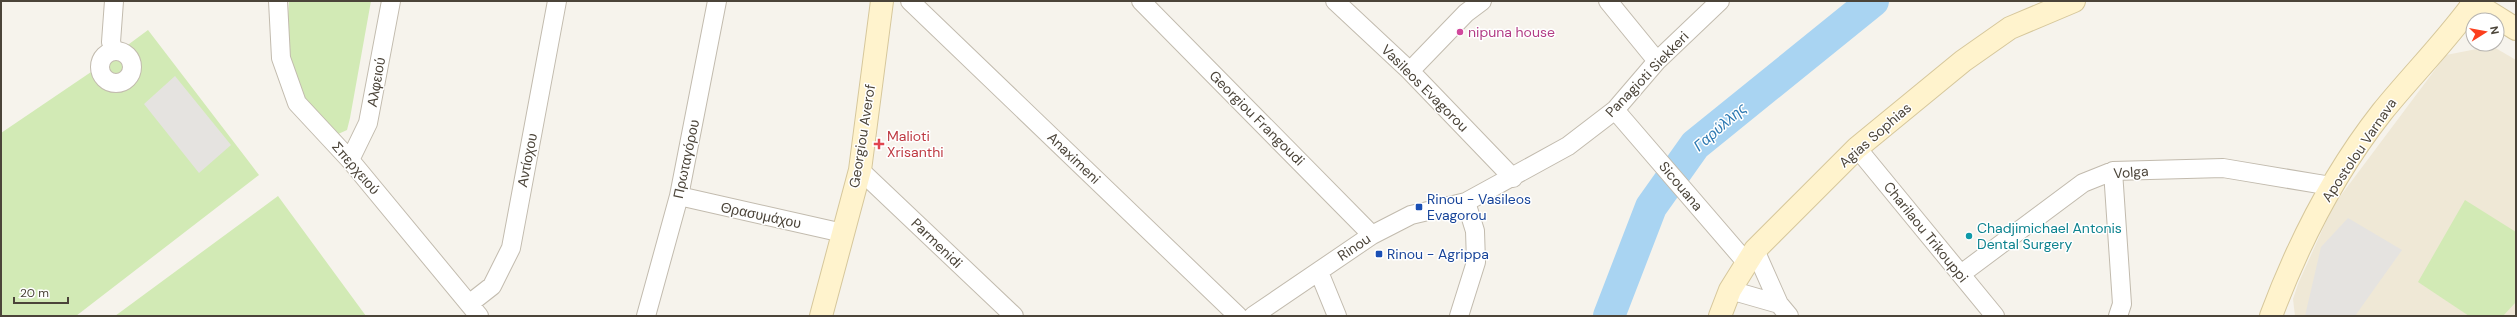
<svg xmlns="http://www.w3.org/2000/svg" width="2517" height="317" viewBox="0 0 2517 317" font-family="'DM Sans',sans-serif">
	<style>
		.education { fill: #efe8d6 }
		.green { fill: #d2eab5 }
		.parking { fill: #e5e3e0 }
		.lines { fill: none; stroke-linecap: round; stroke-linejoin: round }
		.river { stroke: #a9d4f2; stroke-width: 32 }
		.street-casing { stroke: #c2bbae; stroke-width: 20 }
		.secondary-casing { stroke: #d6c79b; stroke-width: 24 }
		.street { stroke: #fff; stroke-width: 18 }
		.secondary { stroke: #fff3cd; stroke-width: 22 }
		.hotel-dot { fill: #d1479c; stroke: #fff; stroke-width: 1.5 }
		.health-dot { fill: #e0444e; stroke: #fff; stroke-width: 1.5 }
		.transit-dot { fill: #1a4fb4; stroke: #fff; stroke-width: 1.5 }
		.culture-dot { fill: #0f9aa8; stroke: #fff; stroke-width: 1.5 }
		.labels { text-anchor: middle; dominant-baseline: central; stroke-width: 3; stroke-linejoin: round; paint-order: stroke }
		.hotel-label { font-size: 14px; fill: #b23c85; stroke: #fff; text-anchor: start }
		.street-label { font-size: 14px; fill: #4b4439; stroke: #fff }
		.health-label { font-size: 14px; fill: #be3a42; stroke: #fff; text-anchor: start }
		.transit-label { font-size: 14px; fill: #164399; stroke: #fff; text-anchor: start }
		.culture-label { font-size: 14px; fill: #0d838f; stroke: #fff; text-anchor: start }
		.water-label { font-size: 15px; font-style: italic; fill: #2e7ab2; stroke: #fff }
	</style>
	<rect width="100%" height="100%" fill="#f6f3ec"/>
	<path class="education" d="M2492,46L2516,60V316H2295L2293,299L2298,284L2333,206L2446,55Z"/>
	<path class="green" d="M289,1H371L350,118L347,130L336,135L302,95L286,48Z
		M148,30L259,175L76,316H1V133L94,70Z
		M278,196L366,316H115Z
		M2465,200L2516,232V302L2503,316H2469L2418,282Z"/>
	<path class="parking" d="M175,76L231,145L199,173L144,104Z
		M2348,218L2402,250L2355,316H2305L2321,247Z"/>
	<g class="lines">
		<path class="river" d="M1609,316L1651,207L1695,145L1873,1"/>
		<g class="street-casing">
			<path id="street" d="M114,1L111,42L114,51
				M278,1L281,58L297,103L350,160L479,316
				M910,1L1238,316
				M1141,1L1372,235
				M1335,1L1410,71L1513,178
				M1608,1L1657,61
				M100 67a16 16 0 1 1 32 0a16 16 0 1 1-32 0Z
				M1410,71L1466,13L1482,1
				M1615,110L1746,262
				M1857,148L1995,316
				M350,160L368,123L391,1
				M860,170L1014,316
				M2113,171L2122,304L2118,316
				M679,196L843,233
				M1755,250L1779,304L1789,316
				M1319,272L1337,316
				M1961,274L2083,183L2113,171L2223,168L2331,186
				M1730,290L1779,304
				M469,304L492,286L511,248L557,1
				M646,316L679,196L717,1
				M1253,316L1372,235L1411,215L1466,202L1568,146L1615,110L1657,61L1720,1
				M1459,316L1476,262L1475,231L1466,202"/>
		</g>
		<g class="secondary-casing">
			<path id="secondary" d="M2471,1L2516,29
				M821,316L860,170L882,1
				M1720,316L1730,290L1755,250L1857,148L1963,61L2010,28L2074,1
				M2271,316C2298,244 2334,173 2382,112C2412,75 2447,40 2475,1"/>
		</g>
		<use href="#street" class="street"/>
		<use href="#secondary" class="secondary"/>
	</g>
	<circle class="hotel-dot" cx="1460" cy="32" r="4"/>
	<path class="health-dot" d="M877 138h4v4h4v4h-4v4h-4v-4h-4v-4h4z"/>
	<g class="transit-dot">
		<rect x="1415" y="203" width="8" height="8" rx="2"/>
		<rect x="1375" y="250" width="8" height="8" rx="2"/>
	</g>
	<circle class="culture-dot" cx="1969" cy="236" r="4"/>
	<g class="labels">
		<g class="hotel-label">
			<text x="1468" y="32">nipuna house</text>
		</g>
		<g class="street-label">
			<text transform="translate(1647 74) rotate(-46)">Panagioti Siekkeri</text>
			<text transform="translate(376 82) rotate(-80)">Αλφειού</text>
			<text transform="translate(1425 88) rotate(45)">Vasileos Evagorou</text>
			<text transform="translate(1257 118) rotate(45)">Georgiou Frangoudi</text>
			<text transform="translate(1875 135) rotate(-41)">Agias Sophias</text>
			<text transform="translate(862 136) rotate(-81)">Georgiou Averof</text>
			<text transform="translate(2359 150) rotate(-56)">Apostolou Varnava</text>
			<text transform="translate(1074 158) rotate(44)">Anaximeni</text>
			<text transform="translate(686 159) rotate(-78)">Πρωταγόρου</text>
			<text transform="translate(527 160) rotate(-79)">Αντίοχου</text>
			<text transform="translate(356 168) rotate(49)">Σπερχειού</text>
			<text transform="translate(2131 172) rotate(-4)">Volga</text>
			<text transform="translate(1681 186) rotate(50)">Sicouana</text>
			<text transform="translate(761 215) rotate(12)">Θρασυμάχου</text>
			<text transform="translate(1926 232) rotate(51)">Charilaou Trikouppi</text>
			<text transform="translate(937 243) rotate(44)">Parmenidi</text>
			<text transform="translate(1354 247) rotate(-34)">Rinou</text>
		</g>
		<g class="health-label">
			<text x="887" y="136">Malioti<tspan x="887" dy="16">Xrisanthi</tspan></text>
		</g>
		<g class="transit-label">
			<text x="1427" y="199">Rinou - Vasileos<tspan x="1427" dy="16">Evagorou</tspan></text>
			<text x="1387" y="254">Rinou - Agrippa</text>
		</g>
		<g class="culture-label">
			<text x="1977" y="228">Chadjimichael Antonis<tspan x="1977" dy="16">Dental Surgery</tspan></text>
		</g>
		<g class="water-label">
			<text transform="translate(1720 127) rotate(-41)">Γαρύλλης</text>
		</g>
	</g>
	<rect width="2517" height="317" fill="none" stroke="#4b4439" stroke-width="4"/>
	<g transform="translate(2485 32) rotate(79)"><circle r="19" fill="#ffffff" stroke="#b7b4b0"/>
	<path d="M0-3L7 15L0 10L-7 15Z" fill="#fc3f1d"/>
	<text y="-6" font-size="11" font-weight="bold" text-anchor="middle" fill="#4b4439">N</text>
	</g>
	<path d="M14 297v6h54v-6" fill="none" stroke="#4b4439" stroke-width="2"/>
	<text x="20" y="297" font-size="12" fill="#4b4439" stroke="#ffffff" stroke-width="3" paint-order="stroke">20 m</text>
</svg>
